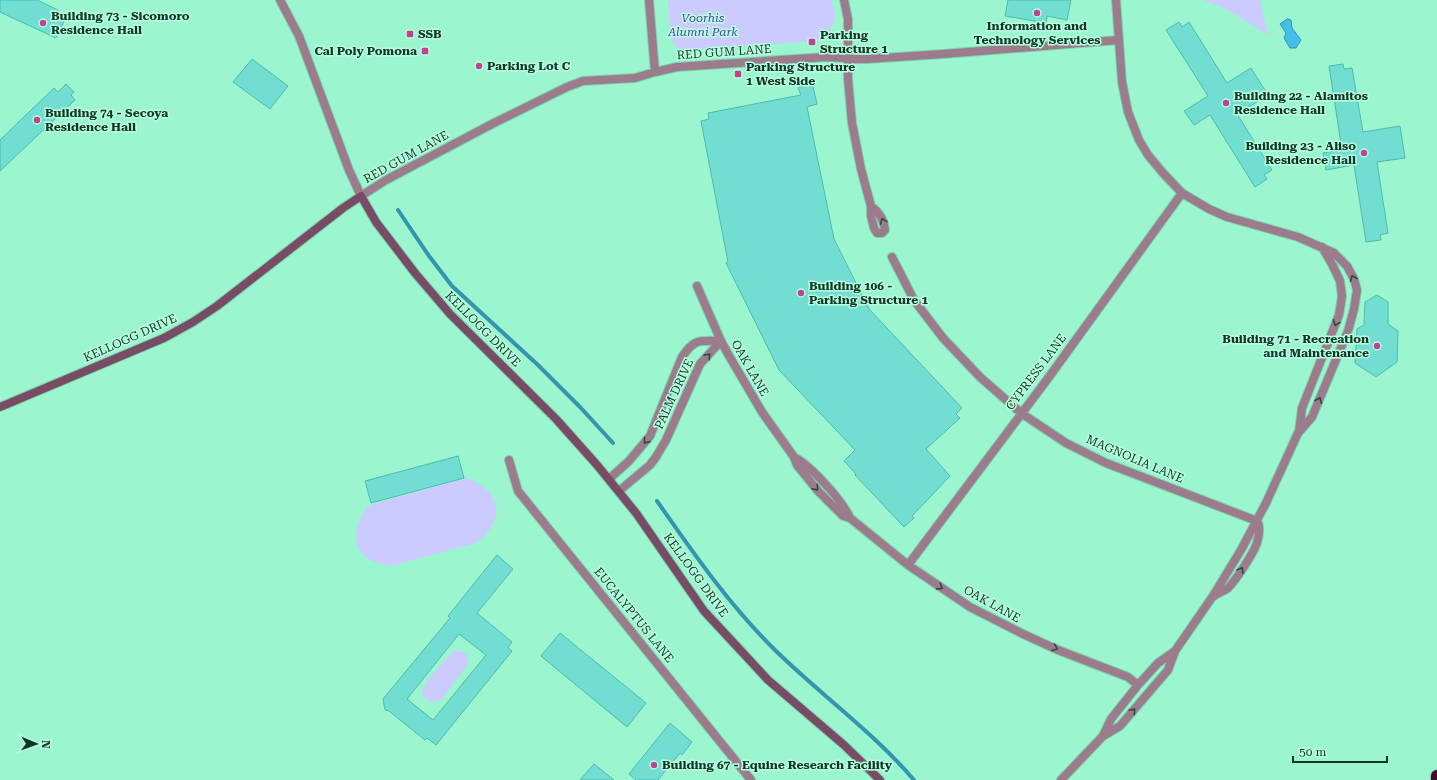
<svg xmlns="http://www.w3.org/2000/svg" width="1437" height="780" viewBox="0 0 1437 780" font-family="'Roboto Serif',serif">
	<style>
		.green { fill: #cccbff }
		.water { fill: #45bee9; stroke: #3595af }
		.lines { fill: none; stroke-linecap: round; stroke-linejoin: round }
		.stream { stroke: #3595af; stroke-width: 4 }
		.building { fill: #71ded1; stroke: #4cbbaf; fill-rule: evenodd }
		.street-casing { stroke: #7fcfad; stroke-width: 10 }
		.secondary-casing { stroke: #7fcfad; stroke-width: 10 }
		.highway-casing { stroke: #7fcfad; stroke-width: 14 }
		.street { stroke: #9b7b8c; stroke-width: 8 }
		.secondary { stroke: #784c65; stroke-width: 8 }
		.highway { stroke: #470932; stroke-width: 12 }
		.oneway { stroke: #324740 }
		.poi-dot { fill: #c04392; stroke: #b8fedf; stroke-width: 1.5 }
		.labels { text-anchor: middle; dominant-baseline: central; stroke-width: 3; stroke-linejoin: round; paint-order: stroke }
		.poi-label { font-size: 12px; font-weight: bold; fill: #0f3627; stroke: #b8fedf; text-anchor: start }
		.park-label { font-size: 12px; font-style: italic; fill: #5042a3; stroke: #b8fedf }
		.street-label { font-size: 12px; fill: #0f3627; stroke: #b8fedf }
	</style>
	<rect width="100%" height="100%" fill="#9bf5cf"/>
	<path class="green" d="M668,0H830C842,14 831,36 815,41L687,50C682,49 678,48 675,45C668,36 669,11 668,0Z
		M1203,0H1260L1268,35L1226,9Z
		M466,478C502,490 507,521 476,543L391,566C380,564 367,561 360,551C351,537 359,514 370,505Z
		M455,651L463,652L467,655L468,664L442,699C433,706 418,699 424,687C428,678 445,660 452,652Z"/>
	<path class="water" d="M1287,19L1291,20L1292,28L1301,40L1296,48H1290L1284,38L1286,33L1280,24Z"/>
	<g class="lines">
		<path class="stream" d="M398,210L429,256L452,286L538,365L580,407L613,443
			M657,501C694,554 730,606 776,651C821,695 873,732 914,780"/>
	</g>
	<path class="building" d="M0,0H37L58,10L57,12L66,17L56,38L0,12Z
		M1008,0H1071L1067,20L1047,16L1046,23L1005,16Z
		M1179,22L1182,27L1189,22L1227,83L1251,68L1268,95L1237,114L1272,170L1264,175L1267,179L1255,187L1210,115L1194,125L1184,111L1208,96L1166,30Z
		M252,59L288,86L270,109L233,82Z
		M1343,64L1344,69L1352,68L1363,132L1400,126L1405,158L1377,162L1388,233L1380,235L1381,240L1366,242L1354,165L1326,170L1323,153L1342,150L1329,66Z
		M812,82L817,104L807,107L834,239L869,309L962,408L956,414L960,418L926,449L950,476L912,516L914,518L904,527L855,475L856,474L844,461L855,450L779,370L726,263L728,262L701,121L709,119L708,113L801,95L798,88Z
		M66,84L74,92L71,95L75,100L0,171V140L54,88L58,92Z
		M1377,295L1388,302V324L1398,331L1397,362L1376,377L1355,363L1357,329L1364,325L1365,302Z
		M458,456L464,478L371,503L365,481Z
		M497,555L513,569L477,613L512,642L508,648L512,651L436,745L427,738L425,740L389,711L385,710L383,699L450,618L448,616ZM459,634L486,655L433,720L407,699Z
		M560,633L646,703L627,727L541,656Z
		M670,723L692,742L682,755L680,753L658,780H636L629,774Z
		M594,764L614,780H580Z"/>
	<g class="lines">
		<g class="street-casing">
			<path id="street" d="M280,0L299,36L349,170L361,196L386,180L492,124L567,87L583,81L635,78L655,72L677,67L826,57L867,59L943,54L1118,40
				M649,0L655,72
				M844,0L848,19V79L852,123L861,169L871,206V216L874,228L877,233H882L885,230C884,219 879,212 871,206
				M892,257L914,300L943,338L980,377L1021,413L1066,443L1106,463L1257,521C1261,527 1259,536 1257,543C1253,554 1236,580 1228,588C1224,591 1218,593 1214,596
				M697,286L721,341L728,354L762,412L794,457L797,465L818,491L843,516L850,518L908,565L970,607L1023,634L1058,650L1128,677L1138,685
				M1299,432L1302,408L1339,315L1342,296L1340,281L1332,264L1322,247
				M794,457C811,466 842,500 850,518
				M509,460L518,491L751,780
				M609,479L629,461L650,436L682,357C695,338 699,341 721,341
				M619,491L650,465L656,457L666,440L700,364L721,341
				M908,565L1049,377L1182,193
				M1103,736L1111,719L1138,685L1158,663L1175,651
				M1061,780L1103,736L1120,726L1168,670L1175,651L1213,596L1241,550L1266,503L1298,433L1312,417L1348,331L1354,309L1357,290L1354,279L1347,266L1334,253L1298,237L1227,217L1209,209L1182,193L1163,173L1148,155L1139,140L1128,112L1122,82L1116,0"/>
		</g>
		<g class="secondary-casing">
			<path id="secondary" d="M0,407L164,338L193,322L217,306L343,208L361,196L376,222L415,273L450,314L556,419L597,465L636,513L704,611L768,680L844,745L880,780"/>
		</g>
		<g class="highway-casing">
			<path id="highway" d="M1437,780V776"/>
		</g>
		<use href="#street" class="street"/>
		<use href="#secondary" class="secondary"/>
		<use href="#highway" class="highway"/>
	</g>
	<defs><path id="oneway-chevron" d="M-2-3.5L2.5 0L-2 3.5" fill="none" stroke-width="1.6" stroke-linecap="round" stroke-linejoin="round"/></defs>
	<g class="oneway">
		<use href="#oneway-chevron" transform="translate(883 221) rotate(-111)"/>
		<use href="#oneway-chevron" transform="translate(1353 278) rotate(-113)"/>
		<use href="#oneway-chevron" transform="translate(1336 323) rotate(111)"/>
		<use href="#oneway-chevron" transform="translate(708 356) rotate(-47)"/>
		<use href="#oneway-chevron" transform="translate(1319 400) rotate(-67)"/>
		<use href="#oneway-chevron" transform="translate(646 441) rotate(128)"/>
		<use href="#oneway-chevron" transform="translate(816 488) rotate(49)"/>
		<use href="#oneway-chevron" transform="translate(1241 570) rotate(-59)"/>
		<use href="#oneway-chevron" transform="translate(940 587) rotate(33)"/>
		<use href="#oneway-chevron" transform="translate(1055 648) rotate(23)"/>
		<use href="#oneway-chevron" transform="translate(1133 711) rotate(-49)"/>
	</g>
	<g class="poi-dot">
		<circle cx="1037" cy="13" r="4"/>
		<circle cx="43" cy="23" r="4"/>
		<rect x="406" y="30" width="8" height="8" rx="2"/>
		<rect x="808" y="38" width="8" height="8" rx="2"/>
		<rect x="421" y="47" width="8" height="8" rx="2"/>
		<circle cx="479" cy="66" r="4"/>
		<rect x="734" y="70" width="8" height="8" rx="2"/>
		<circle cx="1226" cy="103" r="4"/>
		<circle cx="37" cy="120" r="4"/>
		<circle cx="1364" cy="153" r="4"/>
		<circle cx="801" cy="293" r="4"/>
		<circle cx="1377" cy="346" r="4"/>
		<circle cx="654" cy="765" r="4"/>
	</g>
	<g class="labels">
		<g class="poi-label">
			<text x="51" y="16">Building 73 - Sicomoro<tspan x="51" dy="14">Residence Hall</tspan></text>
			<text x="1037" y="26" text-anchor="middle">Information and<tspan x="1037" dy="14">Technology Services</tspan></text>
			<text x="418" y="34">SSB</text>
			<text x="820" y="35">Parking<tspan x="820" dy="14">Structure 1</tspan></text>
			<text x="417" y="51" text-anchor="end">Cal Poly Pomona</text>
			<text x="487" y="66">Parking Lot C</text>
			<text x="746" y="67">Parking Structure<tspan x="746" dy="14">1 West Side</tspan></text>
			<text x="1234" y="96">Building 22 - Alamitos<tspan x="1234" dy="14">Residence Hall</tspan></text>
			<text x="45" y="113">Building 74 - Secoya<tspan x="45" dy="14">Residence Hall</tspan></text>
			<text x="1356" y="146" text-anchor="end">Building 23 - Aliso<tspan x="1356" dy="14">Residence Hall</tspan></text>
			<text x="809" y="286">Building 106 -<tspan x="809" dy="14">Parking Structure 1</tspan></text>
			<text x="1369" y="339" text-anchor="end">Building 71 - Recreation<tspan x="1369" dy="14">and Maintenance</tspan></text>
			<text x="662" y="765">Building 67 - Equine Research Facility</text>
		</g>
		<g class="park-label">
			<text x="703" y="18">Voorhis<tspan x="703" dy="14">Alumni Park</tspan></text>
		</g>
		<g class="street-label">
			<text transform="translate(724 52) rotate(-4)">RED GUM LANE</text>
			<text transform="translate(406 157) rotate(-29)">RED GUM LANE</text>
			<text transform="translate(483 329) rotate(45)">KELLOGG DRIVE</text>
			<text transform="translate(130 338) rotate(-24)">KELLOGG DRIVE</text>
			<text transform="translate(750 368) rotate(60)">OAK LANE</text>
			<text transform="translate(1036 372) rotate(-53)">CYPRESS LANE</text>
			<text transform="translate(674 394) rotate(-65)">PALM DRIVE</text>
			<text transform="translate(1135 459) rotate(23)">MAGNOLIA LANE</text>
			<text transform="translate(696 575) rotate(54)">KELLOGG DRIVE</text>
			<text transform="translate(992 604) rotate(29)">OAK LANE</text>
			<text transform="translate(634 615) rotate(51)">EUCALYPTUS LANE</text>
		</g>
	</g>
	<g transform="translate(36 744) rotate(92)" stroke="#b8fedf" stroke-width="3" paint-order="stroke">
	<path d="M0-3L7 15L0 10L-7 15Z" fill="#0f3627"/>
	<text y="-6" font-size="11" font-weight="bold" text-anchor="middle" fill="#0f3627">N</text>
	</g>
	<path d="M1293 756v6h94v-6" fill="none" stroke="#0f3627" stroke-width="2"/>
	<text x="1299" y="756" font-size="12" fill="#0f3627" stroke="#b8fedf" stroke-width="3" paint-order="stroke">50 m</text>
</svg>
